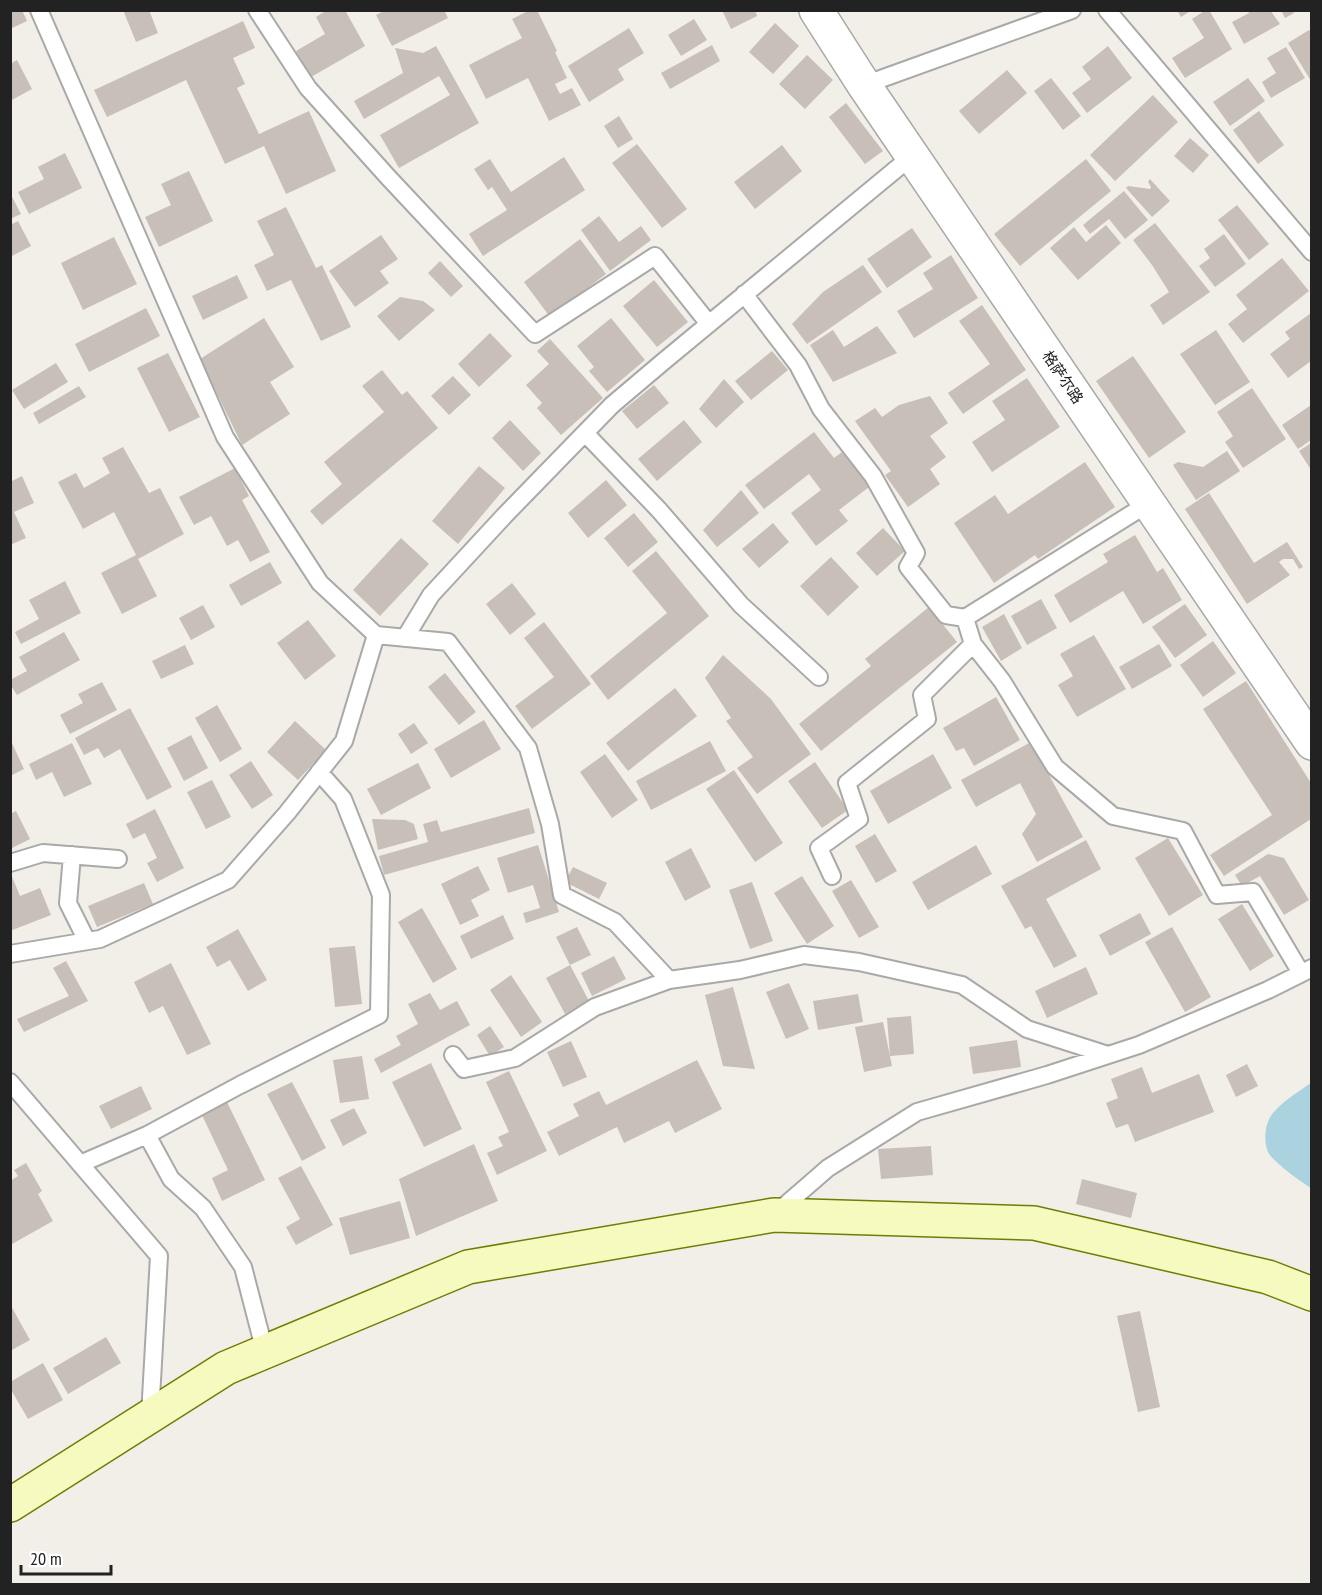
<svg xmlns="http://www.w3.org/2000/svg" width="1322" height="1595" viewBox="0 0 1322 1595" font-family="'PT Sans Narrow','Noto Sans SC',sans-serif">
	<style>
		.water { fill: #aad3df }
		.building { fill: #c7bfb8 }
		.lines { fill: none; stroke-linecap: round; stroke-linejoin: round }
		.lane-casing { stroke: #a9a9a9; stroke-width: 20 }
		.street-casing { stroke: #a9a9a9; stroke-width: 36 }
		.secondary-casing { stroke: #707d05; stroke-width: 36 }
		.lane { stroke: #fff; stroke-width: 16 }
		.street { stroke: #fff; stroke-width: 33 }
		.secondary { stroke: #f7fabf; stroke-width: 33 }
		.labels { text-anchor: middle; dominant-baseline: central; stroke-width: 4.5; stroke-linejoin: round; paint-order: stroke }
		.street-label { font-size: 15px; fill: #222; stroke: #fff }
	</style>
	<rect width="100%" height="100%" fill="#f2efe9"/>
	<path class="water" d="M1311,1083V1188C1301,1182 1273,1162 1268,1152C1263,1140 1265,1121 1274,1112C1284,1100 1298,1092 1311,1083Z"/>
	<path class="building" d="M10,10H22L27,21L10,29Z
		M123,10H149L158,33L136,42Z
		M327,10H345L365,46L311,77L296,51L325,34L316,17Z
		M386,10H444L448,18L392,46L376,15Z
		M530,10H537L557,51L555,52L567,78L555,84L560,94L572,88L581,105L549,121L528,78L486,99L469,65L522,38L512,19Z
		M722,10H755L757,16L731,29Z
		M1177,10H1192L1181,17Z
		M1206,10H1209L1232,49L1185,78L1172,58L1204,38L1192,19Z
		M1248,10H1270L1280,24L1244,44L1232,22L1249,13Z
		M1281,10H1293L1294,13L1285,18Z
		M694,19L707,40L681,56L668,35Z
		M243,21L255,48L233,58L245,84L237,88L259,134L309,111L336,171L286,194L264,146L225,164L186,80L107,117L94,90Z
		M775,23L799,46L773,74L749,52Z
		M629,28L644,53L618,69L624,80L589,102L568,66Z
		M1309,30L1311,33V81L1288,43Z
		M712,45L720,61L670,89L661,73Z
		M436,46L479,123L399,168L380,135L450,95L439,76L364,119L354,101L403,73L395,48L423,53Z
		M1108,46L1132,78L1087,113L1072,93L1091,79L1082,67Z
		M1286,47L1305,78L1271,98L1262,82L1276,73L1267,58Z
		M807,55L833,80L805,109L779,84Z
		M17,60L32,89L10,101V64Z
		M1007,70L1027,93L979,134L959,111Z
		M1051,78L1081,116L1063,130L1034,91Z
		M1248,78L1265,101L1230,126L1213,102Z
		M1153,95L1178,122L1115,181L1090,155Z
		M846,103L883,151L865,164L829,117Z
		M1259,111L1284,145L1258,164L1233,130Z
		M619,116L633,139L618,148L604,126Z
		M1190,138L1209,155L1193,173L1174,156Z
		M637,144L687,209L662,228L612,163Z
		M782,145L802,171L755,209L734,182Z
		M65,153L82,188L29,214L18,192L44,179L38,167Z
		M564,157L585,190L483,256L469,234L507,210L492,187L488,190L474,169L490,159L511,192Z
		M1086,159L1111,191L1020,266L994,234Z
		M189,171L213,221L159,247L145,217L171,205L161,184Z
		M1150,179L1170,201L1152,217L1126,188L1128,186L1150,189L1151,187L1148,182Z
		M1124,191L1148,220L1125,239L1109,219L1090,234L1083,225Z
		M10,193L21,214L10,219Z
		M1237,205L1269,244L1249,260L1218,220Z
		M286,207L316,268L322,265L351,327L321,341L291,280L267,291L254,265L274,255L257,221Z
		M599,216L619,242L641,226L651,240L610,271L581,230Z
		M18,221L31,246L10,257V225Z
		M1155,223L1210,292L1163,325L1150,305L1169,292L1152,265L1133,240Z
		M1106,225L1121,243L1078,280L1050,248L1074,227L1086,242Z
		M912,228L932,257L887,288L867,259Z
		M1224,234L1246,264L1215,287L1199,266L1210,258L1204,249Z
		M381,235L398,259L380,271L389,283L355,307L329,271Z
		M114,237L137,284L83,310L61,263Z
		M580,239L606,274L550,317L524,282Z
		M951,255L978,298L914,338L897,311L933,289L923,273Z
		M1282,258L1309,291L1243,343L1228,324L1247,309L1236,295Z
		M440,261L463,286L451,297L428,273Z
		M863,265L882,292L807,344L792,324L823,292Z
		M237,275L248,298L203,320L192,296Z
		M654,280L688,322L657,347L623,306Z
		M400,297L423,301L435,310L399,341L377,316Z
		M982,305L1026,370L963,414L948,393L990,364L959,321Z
		M146,308L160,336L89,372L75,344Z
		M1311,313V361L1288,378L1270,354L1290,339L1285,332Z
		M264,318L294,367L270,382L290,414L242,445L200,359Z
		M611,318L645,360L607,392L589,371L594,367L577,346Z
		M877,326L897,353L833,382L810,345L833,330L844,347Z
		M1216,330L1250,382L1215,405L1180,354Z
		M490,333L512,356L479,387L458,364Z
		M550,339L603,398L561,435L537,408L542,403L526,385L549,364L537,351Z
		M772,351L788,370L751,400L735,381Z
		M168,353L200,417L169,432L137,368Z
		M1133,356L1186,432L1149,458L1096,381Z
		M56,363L68,382L24,409L12,390Z
		M382,370L402,395L407,391L438,428L322,525L310,511L342,484L324,462L384,412L362,386Z
		M453,376L471,395L449,415L431,396Z
		M1027,378L1060,427L992,472L972,442L1005,420L992,401Z
		M724,379L744,402L716,428L699,409Z
		M654,385L669,403L637,429L622,411Z
		M79,386L86,397L39,424L33,413Z
		M1252,388L1286,439L1243,468L1225,442L1233,436L1217,412Z
		M930,396L948,423L930,436L946,457L930,469L940,484L908,507L885,475L891,471L855,421L875,408L882,417L899,405Z
		M1311,405V440L1298,449L1282,425Z
		M510,420L541,453L523,471L492,438Z
		M684,420L702,442L657,481L638,459Z
		M814,432L834,458L842,452L869,487L839,510L848,521L816,546L791,513L821,490L809,474L764,509L745,485Z
		M1311,443V470L1299,451Z
		M123,447L149,493L160,488L184,534L138,559L157,596L122,614L101,573L136,555L114,512L83,529L58,482L76,473L84,488L110,473L102,458Z
		M1227,451L1240,471L1196,500L1173,465L1178,462L1203,467Z
		M1085,462L1115,507L1038,559L1035,555L994,583L954,523L995,495L1008,514Z
		M479,466L505,488L458,544L432,521Z
		M235,468L249,496L242,500L270,552L250,562L238,540L227,546L211,516L194,525L179,497Z
		M22,476L34,503L14,512L26,538L10,545V482Z
		M606,480L627,505L588,538L568,513Z
		M741,490L759,513L717,547L703,530Z
		M1209,493L1254,563L1287,542L1303,567L1299,569L1293,559H1283L1279,562L1290,575L1247,604L1185,509Z
		M634,513L658,542L628,567L604,538Z
		M773,523L789,542L759,568L742,549Z
		M883,528L905,551L877,576L856,553Z
		M1135,535L1157,572L1163,568L1182,600L1143,624L1123,591L1070,623L1054,595L1108,562L1103,554Z
		M401,538L429,564L380,616L353,590Z
		M656,551L709,616L608,700L590,676L667,613L632,571Z
		M831,557L859,587L828,616L800,586Z
		M270,562L282,583L241,606L229,585Z
		M65,581L81,613L21,644L15,632L39,619L29,600Z
		M512,583L536,614L510,635L486,604Z
		M1041,599L1057,628L1027,645L1011,616Z
		M1185,604L1207,635L1175,658L1152,627Z
		M203,605L215,627L191,640L179,618Z
		M929,607L957,642L821,751L799,724L871,666L865,659Z
		M1004,614L1022,648L1001,661L982,627Z
		M308,620L336,656L305,680L277,643Z
		M544,622L591,684L532,729L515,706L554,677L524,638Z
		M64,632L80,660L17,695L10,684V680L27,671L19,657Z
		M1094,635L1126,689L1077,717L1058,685L1073,676L1060,654Z
		M1213,641L1236,673L1203,697L1180,665Z
		M1159,644L1172,666L1132,689L1119,667Z
		M185,645L194,664L161,679L152,661Z
		M723,655L771,699L811,754L757,794L737,768L753,757L726,721L731,718L705,678Z
		M445,673L476,712L459,725L428,687Z
		M1246,681L1311,783V819L1224,876L1210,855L1272,815L1203,709Z
		M102,682L117,710L70,734L60,715L83,703L78,694Z
		M675,688L697,716L628,771L606,743Z
		M996,697L1020,740L974,766L964,748L956,751L943,728Z
		M217,705L242,749L220,762L195,718Z
		M130,708L172,787L147,800L120,749L104,758L98,748L84,755L75,738Z
		M484,720L501,749L451,778L434,749Z
		M295,721L326,750L298,780L267,752Z
		M414,723L428,743L411,754L398,734Z
		M191,735L208,768L184,781L167,748Z
		M10,739L24,769L10,776Z
		M710,741L726,771L651,810L636,781Z
		M1031,742L1083,837L1037,862L1022,834L1036,814L1020,783L976,807L961,780Z
		M72,743L92,784L64,797L52,772L36,780L29,764Z
		M605,754L638,800L612,818L580,772Z
		M933,754L952,788L888,824L870,791Z
		M251,761L273,795L252,809L229,775Z
		M815,762L848,810L822,828L788,781Z
		M418,763L431,788L381,815L367,789Z
		M734,770L783,843L755,862L706,789Z
		M212,780L231,817L206,829L187,792Z
		M529,808L535,833L384,875L379,856L428,842L423,824L437,820L441,832Z
		M155,809L184,868L157,882L147,863L157,858L145,833L133,839L126,824Z
		M16,811L30,839L10,849V814Z
		M372,819L405,820L414,824L418,839L378,850Z
		M875,834L897,871L876,883L855,846Z
		M1168,838L1203,895L1169,916L1135,858Z
		M1086,840L1101,869L1046,899L1077,956L1054,968L1031,926L1025,929L1001,886Z
		M538,845L559,912L526,923L523,913L540,908L533,885L508,893L497,858Z
		M976,845L992,874L928,910L912,882Z
		M691,848L711,887L685,901L665,862Z
		M1268,854L1284,858L1309,900L1284,915L1260,876L1242,886L1235,875Z
		M478,866L490,890L471,900L479,916L460,925L441,884Z
		M573,867L607,883L599,899L565,882Z
		M11,874L20,896L40,888L51,915L10,931Z
		M802,876L834,926L807,944L774,893Z
		M851,880L879,927L859,938L832,891Z
		M752,882L773,941L750,949L729,890Z
		M144,883L153,904L97,927L88,906Z
		M1242,904L1274,956L1250,971L1218,919Z
		M422,908L457,969L433,983L398,922Z
		M1140,913L1151,934L1110,956L1099,935Z
		M503,915L514,939L471,959L460,936Z
		M577,927L591,955L570,965L556,937Z
		M1172,927L1211,997L1185,1012L1145,942Z
		M238,929L267,980L248,991L230,960L217,967L206,947Z
		M355,946L362,1004L335,1007L329,948Z
		M614,956L626,979L592,996L581,973Z
		M66,961L88,1001L24,1032L17,1019L69,996L53,968Z
		M171,963L211,1044L187,1055L163,1006L149,1013L134,982Z
		M570,965L589,1001L565,1014L546,978Z
		M1086,967L1098,994L1047,1018L1035,991Z
		M511,975L542,1022L521,1037L490,990Z
		M789,983L809,1029L786,1039L766,992Z
		M733,987L755,1069L723,1066L705,995Z
		M430,993L440,1010L457,1001L470,1025L381,1073L374,1059L401,1045L396,1036L418,1024L408,1004Z
		M858,994L863,1022L818,1030L813,1001Z
		M911,1016L914,1054L890,1056L887,1018Z
		M883,1022L892,1066L864,1072L855,1027Z
		M490,1026L504,1047L490,1056L477,1035Z
		M1017,1040L1021,1067L973,1074L969,1047Z
		M571,1041L587,1077L563,1087L547,1052Z
		M362,1056L369,1099L340,1103L333,1060Z
		M697,1060L722,1109L675,1133L669,1121L624,1143L617,1127L559,1156L547,1132L579,1116L573,1104L599,1091L606,1105Z
		M431,1063L462,1129L424,1147L392,1082Z
		M1247,1064L1258,1086L1236,1097L1226,1075Z
		M1142,1067L1152,1093L1199,1074L1214,1112L1135,1142L1128,1124L1116,1128L1106,1103L1118,1098L1111,1079Z
		M509,1071L547,1151L497,1175L487,1153L503,1146L498,1137L509,1132L486,1082Z
		M292,1082L326,1148L302,1161L267,1094Z
		M141,1086L152,1109L111,1129L99,1106Z
		M227,1102L265,1180L222,1201L212,1178L228,1170L202,1115Z
		M354,1108L367,1133L343,1146L330,1120Z
		M474,1144L498,1201L416,1236L399,1179Z
		M931,1146L933,1175L881,1179L878,1149Z
		M26,1163L42,1191L38,1194L53,1221L12,1244L10,1241V1181L18,1176L14,1170Z
		M301,1166L333,1225L296,1245L286,1227L300,1219L278,1178Z
		M1082,1179L1137,1193L1131,1218L1076,1204Z
		M400,1201L410,1238L350,1255L339,1218Z
		M10,1304L30,1340L10,1351Z
		M1140,1311L1160,1407L1138,1412L1117,1316Z
		M106,1337L121,1363L68,1394L53,1368Z
		M43,1363L63,1400L28,1419L10,1388V1382Z"/>
	<g class="lines">
		<g class="lane-casing">
			<path id="lane" d="M39,10L225,437L320,583L376,635L448,642L528,748L550,824L562,895L615,922L669,980
				M257,10L308,88L387,176L535,334L655,256L709,324
				M1107,10L1312,252
				M864,85L1072,10
				M744,294L798,365L821,409L873,476L916,553L908,567L946,615L965,618
				M585,433L659,510L741,605L819,677
				M405,638L431,595L505,515L612,405L664,361L912,156
				M973,644L1002,681L1055,767L1113,816L1183,831L1217,895L1253,892L1301,973
				M72,855L68,903L87,941
				M10,863L43,853L118,859
				M832,876L819,848L859,819L847,783L927,719L922,695L973,644L965,618L1149,503
				M10,954L100,939L228,880L287,813L344,741L376,635
				M453,1055L464,1069L515,1058L595,1007L669,980L740,970L804,955L859,962L962,985L1027,1029L1108,1055
				M10,1082L159,1256L150,1416
				M147,1135L171,1179L203,1208L243,1267L265,1352
				M80,1164L147,1135L240,1085L379,1015L381,895L343,799L319,772
				M775,1214L828,1168L917,1112L1047,1075L1139,1045L1268,990L1312,968"/>
		</g>
		<g class="street-casing">
			<path id="street" d="M816,10L864,85L1312,743"/>
		</g>
		<g class="secondary-casing">
			<path id="secondary" d="M10,1505L226,1368L468,1267L774,1215L1034,1223L1268,1277L1312,1294"/>
		</g>
		<use href="#lane" class="lane"/>
		<use href="#street" class="street"/>
		<use href="#secondary" class="secondary"/>
	</g>
	<g class="labels">
		<g class="street-label">
			<text transform="translate(1063 377) rotate(56)">格萨尔路</text>
		</g>
	</g>
	<rect width="1322" height="1595" fill="none" stroke="#222222" stroke-width="24"/>
	<path d="M21 1565v9h90v-9" fill="none" stroke="#222222" stroke-width="3"/>
	<text x="30" y="1565" font-size="18" fill="#222222" stroke="#ffffff" stroke-width="4.5" paint-order="stroke">20 m</text>
</svg>
